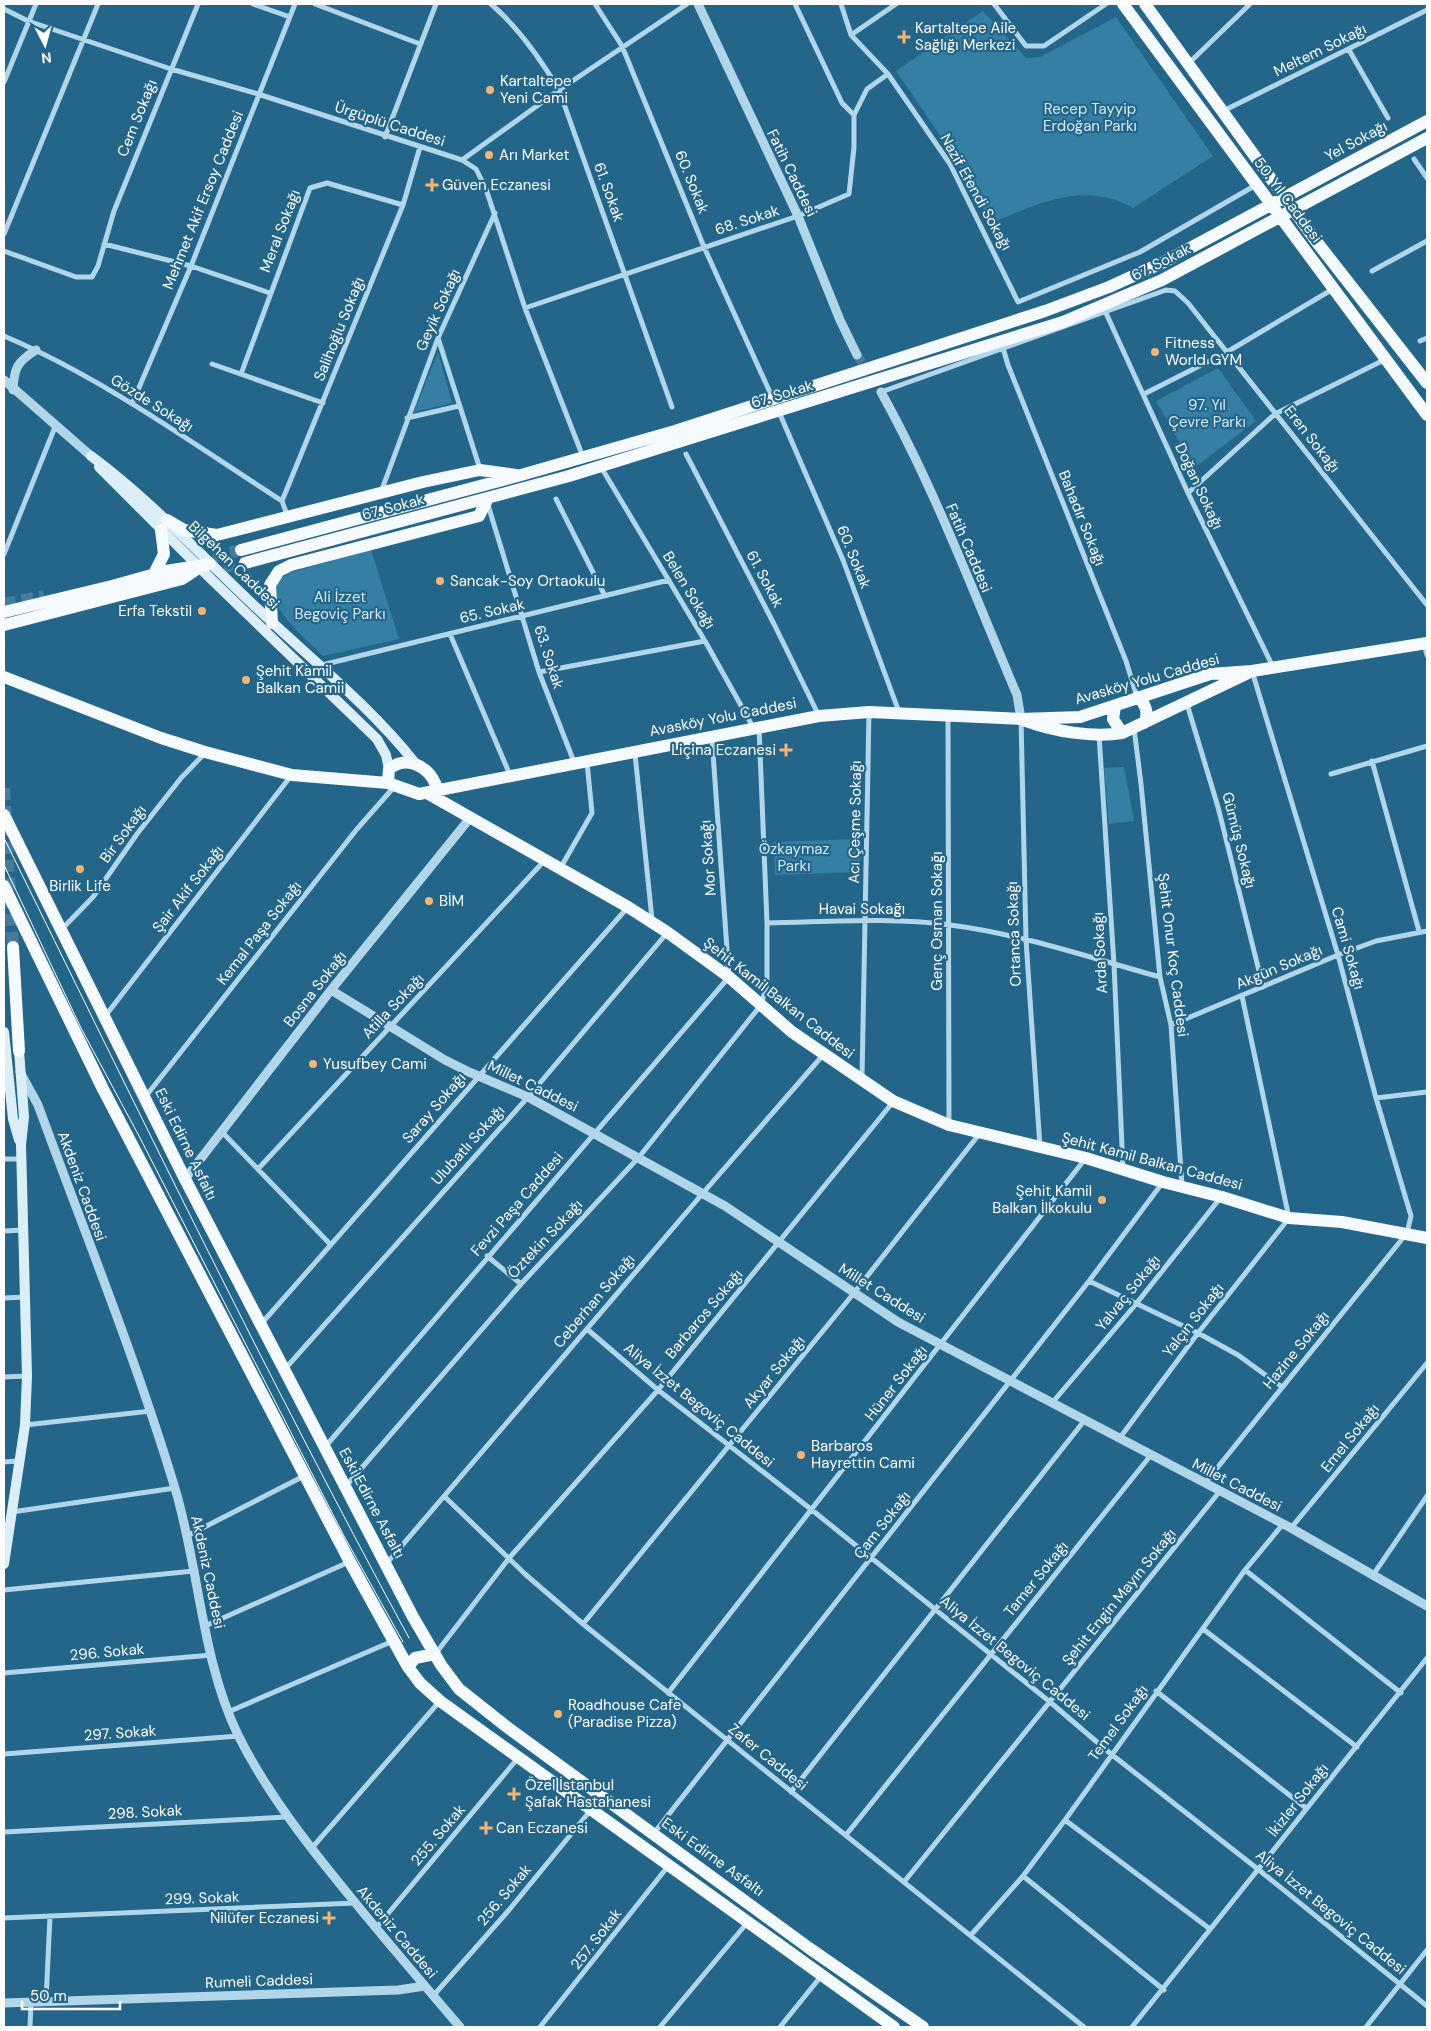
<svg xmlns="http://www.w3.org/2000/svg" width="1431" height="2031" viewBox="0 0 1431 2031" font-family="'DM Sans',sans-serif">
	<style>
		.green { fill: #357fa5 }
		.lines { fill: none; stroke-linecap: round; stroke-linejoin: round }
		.tertiary-tunnel { stroke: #457c9c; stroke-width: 9; stroke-dasharray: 9 4.5; stroke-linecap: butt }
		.primary-tunnel { stroke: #457c9c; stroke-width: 12; stroke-dasharray: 12 6; stroke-linecap: butt }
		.minor { stroke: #b1d6ea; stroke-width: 5 }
		.tertiary { stroke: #b1d6ea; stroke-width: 9 }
		.secondary { stroke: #dceef8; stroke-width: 10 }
		.primary { stroke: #f5fafe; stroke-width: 12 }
		.tram { stroke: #fff; stroke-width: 1 }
		.poi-dot { fill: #f4b575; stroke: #24658a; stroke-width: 2 }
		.labels { text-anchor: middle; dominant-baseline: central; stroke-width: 4.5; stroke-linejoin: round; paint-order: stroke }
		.poi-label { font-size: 15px; fill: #fff; stroke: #24658a; text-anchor: start }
		.street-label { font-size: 15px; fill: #fff; stroke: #24658a }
		.park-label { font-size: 15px; fill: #d5ecf8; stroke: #24658a }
	</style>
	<rect width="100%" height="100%" fill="#24658a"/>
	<path class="green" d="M983,11L1026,58L1040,57L1116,17L1213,156L1133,208C1084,180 1038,204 991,223L950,150L896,71Z
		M438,352L452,403L414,412Z
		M1218,368L1256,421L1194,468L1156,401Z
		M371,550L399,639L323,656C304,636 247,594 292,572Z
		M1124,767L1134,821L1109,824L1104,768Z
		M860,839L861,872L775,875L774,842Z"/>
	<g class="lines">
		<path class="tertiary-tunnel" d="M857,355L881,392"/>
		<path class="primary-tunnel" d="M195,561L241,550
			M206,571L245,563
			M4,604L44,596
			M4,788L13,947"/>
		<path class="minor" d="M253,4L290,17
			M315,4L420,44
			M491,4C519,28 540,58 559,90L672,407
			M595,4L622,46L704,247L773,399
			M795,4L842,103L854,115
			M841,4L851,35L888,74L950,164L1018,302L1140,252L1256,185
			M994,4L1026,46H1044L1106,4
			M4,9L28,21L171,69L258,94L462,160L476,169L486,189L525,308L583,457
			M851,35L896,4
			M1349,50L1388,118
			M1189,63L1250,4
			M4,82L36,4
			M1223,111L1427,10
			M385,137L436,4
			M1414,159L1427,178
			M462,160L559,90L687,4
			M4,234L98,4
			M104,244L191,266L270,293
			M4,251L76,277H92L98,266L114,211L198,4
			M1372,271L1427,241
			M525,308L798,216L849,194L854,147V115L867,89L888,74
			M1106,313L1188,493L1273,667
			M4,336C103,378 192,443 282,501
			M438,338L480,469
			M1420,341L1427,338
			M1003,348L1008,365L1126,661L1137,697
			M212,364L323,403
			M241,374L310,188L327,183L403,205
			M881,392L1166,290L1175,291L1188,303L1427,605
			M1144,394L1227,352L1333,289
			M132,404L191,266L295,4
			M779,412L843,560L899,712
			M407,418L459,406
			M686,454L774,624L819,716
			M601,467L705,641L753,727
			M381,492L438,338L495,213
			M1188,493L1275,414L1386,359
			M556,499L605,596
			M488,505L539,672L574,762
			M287,515L282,501L403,205L420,147
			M4,554L55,427
			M450,634L510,775
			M1424,644L1427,655
			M322,665L669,580
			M539,672L705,641
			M1187,704L1218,807L1263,987
			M948,717L949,1124
			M1021,719L1026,940L1040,1147
			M1134,728L1141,784L1160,977L1171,1025L1182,1186
			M1099,735L1114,964L1123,1169
			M635,754L652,919
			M1372,761L1419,931
			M1331,774L1427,746
			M561,867L592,813L587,762
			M767,923C828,922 890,917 950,925C1021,934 1091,958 1160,977
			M61,930L93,897L137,834L181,778L205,753
			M106,1015L290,777
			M1171,1025L1338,955L1376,941L1427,931
			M862,1078L869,712
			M146,1096L357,829L394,787
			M1376,1098L1427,1092
			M222,1132L331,1245
			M4,1159H22
			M258,1169L545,860
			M4,1231L23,1230
			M487,1256L521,1284
			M1089,1281L1198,1333L1238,1355L1282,1387
			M4,1298L26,1297
			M262,1323L628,907
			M587,1329L658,1390L812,1510L1050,1702L1111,1754L1259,1870L1427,2006
			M284,1370L528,1097L667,933
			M4,1377L27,1376
			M1052,1403L1136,1304L1221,1197
			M25,1425L151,1411
			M1119,1439L1198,1333L1289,1218L1242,996
			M325,1447L729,977L712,739
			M4,1462L18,1461
			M1205,1483L1407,1233L1411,1216L1376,1098L1338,955L1252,671
			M346,1486L521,1284L639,1157L761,1005L767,984V923L759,727
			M445,1497L525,1574L583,1624L1084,2027
			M12,1512L175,1488
			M1291,1528L1427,1363
			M187,1536L304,1476
			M387,1563L703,1193L823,1055
			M1245,1570L1401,1693
			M1373,1575L1427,1496
			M4,1590L194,1571
			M583,1624L854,1293L980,1133
			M205,1626L349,1562
			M1203,1629L1357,1747
			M436,1653L510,1557L658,1390L893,1102
			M4,1673L212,1655
			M1156,1691L1306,1808
			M668,1693L1085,1159
			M228,1712L393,1641
			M4,1754L239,1736
			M791,1792L1084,1421
			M1065,1820L1210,1929
			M4,1832L287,1817
			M654,1833L1089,1281L1163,1182
			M846,1835L1151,1455
			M311,1849L439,1702
			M1023,1876L1164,1990
			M904,1882L1220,1491
			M4,1918L355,1903
			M376,1928L518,1758
			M971,1935L1023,1876L1065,1820L1245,1570L1283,1524
			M433,1996L509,1910L590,1811
			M46,2001L50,1916
			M30,2027L31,2002
			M540,2027L669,1865
			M660,2027L747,1923
			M780,2027L822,1975
			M1132,2027L1427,1658
			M1366,2027L1427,1950"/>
		<path class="tertiary" d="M698,4L798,216L840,320L857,355
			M4,380L91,456
			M13,390C14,368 17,362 36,350
			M881,392C935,489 974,594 1017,695L1021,719
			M331,990L445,1060L469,1072L528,1097L725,1206L898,1322L1291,1528L1427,1606
			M20,1072L38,1105C84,1231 135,1356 174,1485C199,1565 201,1659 238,1735C268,1795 311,1849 353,1900C388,1943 424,1985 460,2027
			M185,1179L331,990L470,818
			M4,2003L398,1990L425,1986"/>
		<path class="secondary" d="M91,456C152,501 203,558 259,610C312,660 370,706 416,764
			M99,467L211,579L377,739L386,755L389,769
			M4,1032L13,1119L19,1140
			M4,1564L25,1425L27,1376L21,1145L24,1117L19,1051"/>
		<path class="primary" d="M1123,4L1427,415
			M1145,4L1316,241L1427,383
			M167,520L184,530L217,535L423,482L480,470L516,475
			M241,550L521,475L675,431L1045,311L1109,287L1164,262L1427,121
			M245,563L569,476L1063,322L1162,280L1427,138
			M154,574L164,554L161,530
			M4,612L112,586L166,571L210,564
			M272,623L270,585L279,571L291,565L479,516L487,500
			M4,625L182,579L197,569
			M4,677L161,738L205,752L292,775L388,783L419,794L819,716L869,712L1021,719L1080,717L1210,674L1252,671L1427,643
			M1137,697C1146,703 1149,714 1144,723
			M1115,706L1113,719L1122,733
			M1026,721C1054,731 1092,738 1122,733L1248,673
			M388,783L389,769C407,755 428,766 436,785L435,789
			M427,793L628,907L667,932L729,977L792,1032L893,1101L949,1125L1086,1158L1163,1182L1222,1197L1289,1218L1342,1222L1427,1238
			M4,815L185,1179L413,1617L441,1665L459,1689L507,1727L809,1948L923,2027
			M4,886L103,1089L350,1562L408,1667L420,1683L440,1701L894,2027
			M13,947L19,1051
			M408,1667L415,1658L435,1654"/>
		<path class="tram" d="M4,838C136,1106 266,1375 409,1638
			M4,865L81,1028L139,1136L344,1536L403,1642"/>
	</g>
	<g class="poi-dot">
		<path d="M901.5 29.5h5v5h5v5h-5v5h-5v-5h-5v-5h5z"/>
		<circle cx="490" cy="90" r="5"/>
		<circle cx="489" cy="155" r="5"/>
		<path d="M429.5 177.5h5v5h5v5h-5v5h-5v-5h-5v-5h5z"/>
		<circle cx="1155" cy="352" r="5"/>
		<circle cx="440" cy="581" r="5"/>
		<circle cx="202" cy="611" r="5"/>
		<circle cx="246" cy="680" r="5"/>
		<path d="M783.5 742.5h5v5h5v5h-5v5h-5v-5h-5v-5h5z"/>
		<circle cx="80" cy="869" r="5"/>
		<circle cx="429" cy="901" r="5"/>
		<circle cx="313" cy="1064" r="5"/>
		<circle cx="1102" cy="1200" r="5"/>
		<circle cx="801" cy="1455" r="5"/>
		<circle cx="558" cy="1714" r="5"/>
		<path d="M511.5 1786.5h5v5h5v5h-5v5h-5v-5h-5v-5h5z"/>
		<path d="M483.5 1820.5h5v5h5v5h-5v5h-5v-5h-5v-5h5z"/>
		<path d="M326.5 1910.5h5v5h5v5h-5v5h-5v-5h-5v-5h5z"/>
	</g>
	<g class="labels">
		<g class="poi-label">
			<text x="915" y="28">Kartaltepe Aile<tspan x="915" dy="17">Sağlığı Merkezi</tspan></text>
			<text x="500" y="81">Kartaltepe<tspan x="500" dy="17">Yeni Cami</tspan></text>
			<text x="499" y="155">Arı Market</text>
			<text x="442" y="185">Güven Eczanesi</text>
			<text x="1165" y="343">Fitness<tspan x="1165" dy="17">World GYM</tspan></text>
			<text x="450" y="581">Sancak-Soy Ortaokulu</text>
			<text x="192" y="611" text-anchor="end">Erfa Tekstil</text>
			<text x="256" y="671">Şehit Kamil<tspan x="256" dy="17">Balkan Camii</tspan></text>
			<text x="776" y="750" text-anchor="end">Liçina Eczanesi</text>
			<text x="80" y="886" text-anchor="middle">Birlik Life</text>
			<text x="439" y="901">BİM</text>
			<text x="323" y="1064">Yusufbey Cami</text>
			<text x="1092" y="1191" text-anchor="end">Şehit Kamil<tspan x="1092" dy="17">Balkan İlkokulu</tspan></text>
			<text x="811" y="1446">Barbaros<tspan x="811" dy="17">Hayrettin Cami</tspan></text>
			<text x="568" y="1705">Roadhouse Cafe<tspan x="568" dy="17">(Paradise Pizza)</tspan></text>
			<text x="525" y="1785">Özel İstanbul<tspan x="525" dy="17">Şafak Hastahanesi</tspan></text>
			<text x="496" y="1828">Can Eczanesi</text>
			<text x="319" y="1918" text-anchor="end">Nilüfer Eczanesi</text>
		</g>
		<g class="street-label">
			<text transform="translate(1320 50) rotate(-26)">Meltem Sokağı</text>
			<text transform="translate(137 118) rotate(-68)">Cem Sokağı</text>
			<text transform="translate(390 124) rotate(18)">Ürgüplü Caddesi</text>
			<text transform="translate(1356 141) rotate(-28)">Yel Sokağı</text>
			<text transform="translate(792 173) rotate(64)">Fatih Caddesi</text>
			<text transform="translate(692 182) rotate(68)">60. Sokak</text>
			<text transform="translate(609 192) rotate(70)">61. Sokak</text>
			<text transform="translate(976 192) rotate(61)">Nazif Efendi Sokağı</text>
			<text transform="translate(203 200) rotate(-68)">Mehmet Akif Ersoy Caddesi</text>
			<text transform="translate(1288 200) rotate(53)">50. Yıl Caddesi</text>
			<text transform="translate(747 220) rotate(-18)">68. Sokak</text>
			<text transform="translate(280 231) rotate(-69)">Meral Sokağı</text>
			<text transform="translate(1161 262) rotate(-27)">67. Sokak</text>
			<text transform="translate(438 310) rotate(-66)">Geyik Sokağı</text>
			<text transform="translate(339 329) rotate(-68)">Salihoğlu Sokağı</text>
			<text transform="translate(782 394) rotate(-17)">67. Sokak</text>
			<text transform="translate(152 403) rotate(32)">Gözde Sokağı</text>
			<text transform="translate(1312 439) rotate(52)">Eren Sokağı</text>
			<text transform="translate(1199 486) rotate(65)">Doğan Sokağı</text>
			<text transform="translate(393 507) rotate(-15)">67. Sokak</text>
			<text transform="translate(1082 518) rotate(68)">Bahadır Sokağı</text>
			<text transform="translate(969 548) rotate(67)">Fatih Caddesi</text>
			<text transform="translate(854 557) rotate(68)">60. Sokak</text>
			<text transform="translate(234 565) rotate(44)">Bilgehan Caddesi</text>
			<text transform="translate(765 579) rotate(62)">61. Sokak</text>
			<text transform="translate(689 590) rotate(59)">Belen Sokağı</text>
			<text transform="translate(492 611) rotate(-13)">65. Sokak</text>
			<text transform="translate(549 657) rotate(72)">63. Sokak</text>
			<text transform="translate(1147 679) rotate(-16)">Avasköy Yolu Caddesi</text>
			<text transform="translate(723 717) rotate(-11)">Avasköy Yolu Caddesi</text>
			<text transform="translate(855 822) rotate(-89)">Acı Çeşme Sokağı</text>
			<text transform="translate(123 834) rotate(-54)">Bir Sokağı</text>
			<text transform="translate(1239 840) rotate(76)">Gümüş Sokağı</text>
			<text transform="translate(708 858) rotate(-94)">Mor Sokağı</text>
			<text transform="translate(188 889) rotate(-52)">Şair Akif Sokağı</text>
			<text x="862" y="909">Havai Sokağı</text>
			<text transform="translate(937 921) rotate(-90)">Genç Osman Sokağı</text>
			<text transform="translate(259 933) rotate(-52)">Kemal Paşa Sokağı</text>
			<text transform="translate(1014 934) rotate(-92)">Ortanca Sokağı</text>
			<text transform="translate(1348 948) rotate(74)">Cami Sokağı</text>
			<text transform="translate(1100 953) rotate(-93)">Arda Sokağı</text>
			<text transform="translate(1173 955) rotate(83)">Şehit Onur Koç Caddesi</text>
			<text transform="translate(1279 967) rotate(-23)">Akgün Sokağı</text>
			<text transform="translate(315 989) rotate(-52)">Bosna Sokağı</text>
			<text transform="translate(779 998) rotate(38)">Şehit Kamil Balkan Caddesi</text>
			<text transform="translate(393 1006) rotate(-47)">Atilla Sokağı</text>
			<text transform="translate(533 1086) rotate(26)">Millet Caddesi</text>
			<text transform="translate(434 1108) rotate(-49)">Saray Sokağı</text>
			<text transform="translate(186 1144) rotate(64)">Eski Edirne Asfaltı</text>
			<text transform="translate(468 1145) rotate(-48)">Ulubatlı Sokağı</text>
			<text transform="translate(1152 1161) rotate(15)">Şehit Kamil Balkan Caddesi</text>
			<text transform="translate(82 1186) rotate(70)">Akdeniz Caddesi</text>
			<text transform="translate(517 1204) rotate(-49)">Fevzi Paşa Caddesi</text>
			<text transform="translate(545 1239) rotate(-47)">Öztekin Sokağı</text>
			<text transform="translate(882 1293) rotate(32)">Millet Caddesi</text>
			<text transform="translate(1128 1293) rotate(-51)">Yalvaç Sokağı</text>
			<text transform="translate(594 1301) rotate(-50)">Ceberhan Sokağı</text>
			<text transform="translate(704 1314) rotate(-50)">Barbaros Sokağı</text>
			<text transform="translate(1193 1320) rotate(-52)">Yalçın Sokağı</text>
			<text transform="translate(1296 1350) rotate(-51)">Hazine Sokağı</text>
			<text transform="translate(774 1372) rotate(-51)">Akyar Sokağı</text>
			<text transform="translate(896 1383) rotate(-52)">Hüner Sokağı</text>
			<text transform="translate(699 1405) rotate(39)">Aliya İzzet Begoviç Caddesi</text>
			<text transform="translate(1350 1438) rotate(-51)">Emel Sokağı</text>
			<text transform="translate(1237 1485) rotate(27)">Millet Caddesi</text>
			<text transform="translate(372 1503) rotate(62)">Eski Edirne Asfaltı</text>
			<text transform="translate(882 1525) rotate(-52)">Çam Sokağı</text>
			<text transform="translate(208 1572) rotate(78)">Akdeniz Caddesi</text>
			<text transform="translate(1036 1579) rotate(-51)">Tamer Sokağı</text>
			<text transform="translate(1119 1597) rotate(-51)">Şehit Engin Mayın Sokağı</text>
			<text transform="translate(107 1652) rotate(-5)">296. Sokak</text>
			<text transform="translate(1015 1658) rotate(39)">Aliya İzzet Begoviç Caddesi</text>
			<text transform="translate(1118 1723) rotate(-54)">Temel Sokağı</text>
			<text transform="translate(120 1733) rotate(-4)">297. Sokak</text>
			<text transform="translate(768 1757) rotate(39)">Zafer Caddesi</text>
			<text transform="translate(1298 1800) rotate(-52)">İkizler Sokağı</text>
			<text transform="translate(145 1812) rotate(-3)">298. Sokak</text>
			<text transform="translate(438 1835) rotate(-50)">255. Sokak</text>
			<text transform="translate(713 1857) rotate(36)">Eski Edirne Asfaltı</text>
			<text transform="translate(504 1895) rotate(-50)">256. Sokak</text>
			<text transform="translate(202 1898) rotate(-2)">299. Sokak</text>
			<text transform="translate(1331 1912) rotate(39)">Aliya İzzet Begoviç Caddesi</text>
			<text transform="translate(397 1932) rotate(50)">Akdeniz Caddesi</text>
			<text transform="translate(596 1939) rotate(-52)">257. Sokak</text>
			<text transform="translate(259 1981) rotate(-2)">Rumeli Caddesi</text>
		</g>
		<g class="park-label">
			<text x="1090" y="109">Recep Tayyip<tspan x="1090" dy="17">Erdoğan Parkı</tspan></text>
			<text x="1207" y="405">97. Yıl<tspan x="1207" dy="17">Çevre Parkı</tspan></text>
			<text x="340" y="597">Ali İzzet<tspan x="340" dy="17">Begoviç Parkı</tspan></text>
			<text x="794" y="849">Özkaymaz<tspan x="794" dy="17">Parkı</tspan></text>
		</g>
	</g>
	<rect width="1431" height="2031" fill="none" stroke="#ffffff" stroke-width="10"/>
	<g transform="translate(45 45) rotate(174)" stroke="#24658a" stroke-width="4" paint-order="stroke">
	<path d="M0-4L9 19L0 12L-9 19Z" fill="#ffffff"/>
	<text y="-8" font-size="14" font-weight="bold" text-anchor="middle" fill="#ffffff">N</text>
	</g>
	<path d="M22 2001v8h98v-8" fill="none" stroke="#ffffff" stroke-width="2.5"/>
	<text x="30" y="2001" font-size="15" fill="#ffffff" stroke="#24658a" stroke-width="4" paint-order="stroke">50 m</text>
</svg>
